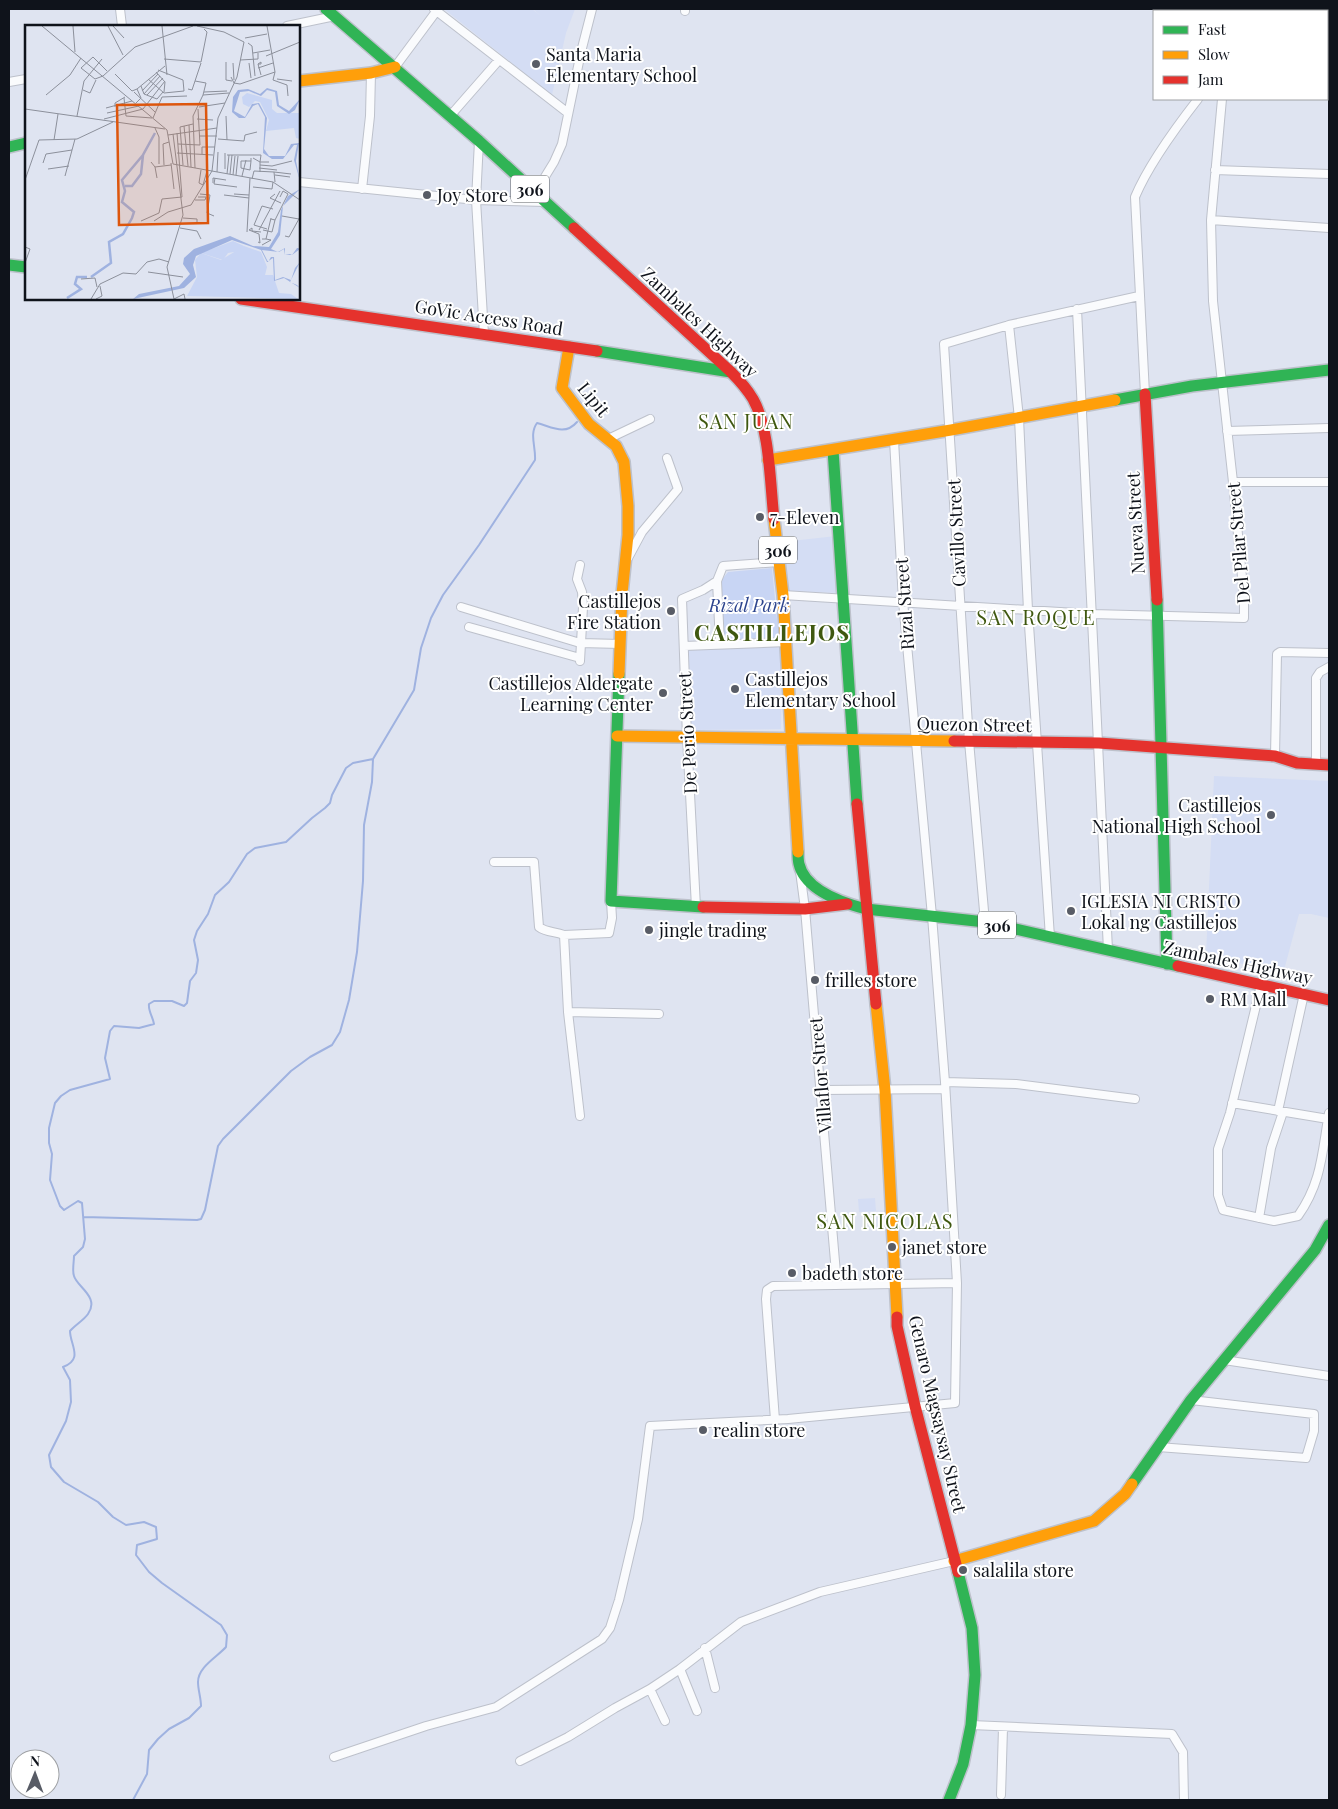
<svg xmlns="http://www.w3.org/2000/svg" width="1338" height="1809" viewBox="0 0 1338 1809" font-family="'Playfair Display',serif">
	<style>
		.built { fill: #d4ddf4 }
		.green { fill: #c8d5f4 }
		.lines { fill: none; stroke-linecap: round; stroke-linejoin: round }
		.stream { stroke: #9fb2e0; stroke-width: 2 }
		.street-casing { stroke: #bdc1cb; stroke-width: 10 }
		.fast-casing { stroke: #bdc1cb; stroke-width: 14 }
		.slow-casing { stroke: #bdc1cb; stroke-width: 14 }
		.jam-casing { stroke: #bdc1cb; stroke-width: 14 }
		.street { stroke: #fafbfd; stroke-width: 8 }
		.fast { stroke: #30b455; stroke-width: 11 }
		.slow { stroke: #ff9f0a; stroke-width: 11 }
		.jam { stroke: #e5322d; stroke-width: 11 }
		.poi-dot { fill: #585c66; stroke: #fff; stroke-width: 2 }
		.labels { text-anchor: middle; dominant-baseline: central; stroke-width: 4; stroke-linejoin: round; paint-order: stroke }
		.shield { fill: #fff; stroke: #575a5f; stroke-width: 1 }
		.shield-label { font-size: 16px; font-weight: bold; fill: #0f131b }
		.poi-label { font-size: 18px; fill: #0f131b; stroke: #fff; text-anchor: start }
		.street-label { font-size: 18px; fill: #0f131b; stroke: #fff }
		.park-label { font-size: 18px; font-style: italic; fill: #2d458e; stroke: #fff }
		.quarter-label { font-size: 20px; letter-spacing: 1px; fill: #3f5810; stroke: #fff }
		.district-label { font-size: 22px; font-weight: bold; letter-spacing: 1px; fill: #3f5810; stroke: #fff }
		.inset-river { fill: none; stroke: #9fb2e0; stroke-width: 2.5 }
		.inset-road { fill: none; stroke: #8c909b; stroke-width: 1 }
		.view { fill: #dd560d; fill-opacity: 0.15; stroke: #dd560d; stroke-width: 2.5 }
		.inset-edge { fill: none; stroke: #0f131b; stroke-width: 2.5 }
	</style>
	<rect width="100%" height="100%" fill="#dfe4f1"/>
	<path class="built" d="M444,9H532L541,16L533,9H575L566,33L552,95Z
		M836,536L838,593L787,591L782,542Z
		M782,645L781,729L689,730L687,648Z
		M1214,776L1329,781V918L1311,914H1299L1283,974L1206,955Z
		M875,1198L876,1211L859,1212L858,1199Z"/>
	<path class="green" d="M772,568L779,640L725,643L720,582L728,572Z"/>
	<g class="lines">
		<path class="stream" d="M84,1217L197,1220L201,1219L205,1210L218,1146L223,1139L291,1071L310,1057L332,1045L340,1032L349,1000L357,952L363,881L364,825L372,782L373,759L414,690L421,648L431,618L443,595L479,545L535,460C536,447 529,434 537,423C552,427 565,436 577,422
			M133,1800L147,1774L149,1750L158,1739L169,1729L189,1718L201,1706C201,1698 198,1690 198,1682C198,1667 217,1657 226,1647L227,1635L221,1625L162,1583L149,1572L136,1555L137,1545L157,1539L156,1527L144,1522L126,1525L113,1517L98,1502L64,1482L51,1467L49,1455L66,1421L71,1402L70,1380L63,1367C84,1359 70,1345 70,1331C75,1325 84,1320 88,1314C100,1297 77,1287 74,1276C72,1271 74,1262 74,1256L83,1247L85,1239L82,1203L78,1201L64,1210L60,1206L50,1180L52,1154L49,1143V1128L55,1103L61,1096L70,1090L110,1079L105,1058L110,1031L114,1026L139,1028L154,1024C153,1017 148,1011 149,1004L154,1001H172L184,1006L187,1003L190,981L196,973L198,960L194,940L197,931L208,914L215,895L229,882L247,854L255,848L286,842L312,818L325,808L330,803L332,795L346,768L353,763L373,759"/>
		<g class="street-casing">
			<path id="street" d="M120,9L122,26
				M434,9L568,113
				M685,11V9
				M1246,11L1247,9
				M287,26L335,16
				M1327,41L1329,40
				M395,67L438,9
				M9,82L26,79
				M450,116L499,60
				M479,141L476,200L484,334
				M1215,170L1329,174
				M299,182L476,200L545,202
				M362,189L370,116L371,73
				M535,193L554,162L562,144L581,52L592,9
				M1211,220L1329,228
				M1077,309L1108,950
				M1009,325L1019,418L1028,610L1050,937
				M1145,394L1135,197C1148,166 1177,126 1198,99
				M1227,431L1329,428
				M608,439L650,419
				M1233,482H1329
				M628,558L642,532L678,489L667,458
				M580,565L577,579L582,592L583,607L580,661
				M783,595L1092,614L1244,618V598L1233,482L1213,301L1211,220L1222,99
				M461,607L580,643L621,644
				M469,627L580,658
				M720,644L717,581L723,566L779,562
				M684,646L787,642
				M1275,756L1277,654L1280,652L1329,653
				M1316,764V678L1320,672L1329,667
				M494,862H534L539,927C547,933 555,931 564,935L568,1012L580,1116
				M800,871L805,909L837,1285
				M696,907L687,737L682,599L703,590L717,581
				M985,922L969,741L944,344L1009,325L1139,296
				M564,935L609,933L612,918L611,901
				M1261,985L1230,1113L1218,1149V1195L1223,1210L1274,1221L1298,1216C1322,1182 1322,1152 1329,1113
				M568,1012L659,1014
				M945,1082L1016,1084L1135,1099
				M821,1090L945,1089
				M1232,1103L1328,1119
				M1278,1111L1304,994
				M1259,1218L1271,1148L1283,1112
				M1224,1360L1329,1376
				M775,1420L766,1299L767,1290L773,1286L957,1283
				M1158,1447L1306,1458L1314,1431V1414L1191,1400
				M705,1648L715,1688
				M680,1669L697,1711
				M650,1689L665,1721
				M971,1725L1172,1734L1183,1752L1184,1800
				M334,1757L426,1726L496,1707L602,1639L610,1628L619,1600L638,1519L650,1426L788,1419L955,1403L957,1283L945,1082L932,916L903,601L894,440
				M520,1761L568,1737L615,1708L650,1689L680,1669L741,1622L820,1592L954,1561
				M1001,1795L1003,1728"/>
		</g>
		<g class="fast-casing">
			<path id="fast" d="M326,9L479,141L574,228
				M9,147L26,143
				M9,265L26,267
				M597,351L731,372
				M1115,400L1192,386L1329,370
				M833,450L857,804
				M1157,600L1167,964
				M619,674L611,901L703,907
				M798,852C798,856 798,860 799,864C805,890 843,903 866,909L985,922L1178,966
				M1132,1484L1191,1400L1315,1250L1329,1225
				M949,1800L963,1764L971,1725L975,1675L972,1628L958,1572"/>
		</g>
		<g class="slow-casing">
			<path id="slow" d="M299,81L371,73L395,67
				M569,347L562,388L589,424L616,446L624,462L628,506V535L622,594L619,674
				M768,460L951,430L1115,400
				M774,519L783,595L798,852
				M617,736L954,741
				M876,1004L885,1090L897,1317
				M954,1561L1094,1521L1125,1494L1132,1484"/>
		</g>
		<g class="jam-casing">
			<path id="jam" d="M574,228L731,372C739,380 747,389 753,399C770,429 770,484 774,519
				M241,299L597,351
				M1145,394L1157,600
				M954,741L1099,743L1275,756L1297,763L1329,765
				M857,804L876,1004
				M703,907L805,909L847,904
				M1178,966L1329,1000
				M897,1317V1326L915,1406L958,1572"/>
		</g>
		<use href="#street" class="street"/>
		<use href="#fast" class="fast"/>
		<use href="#slow" class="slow"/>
		<use href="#jam" class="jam"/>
	</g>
	<g class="poi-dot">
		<circle cx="536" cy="64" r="5"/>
		<circle cx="427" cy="195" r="5"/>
		<circle cx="760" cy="517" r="5"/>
		<circle cx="671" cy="611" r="5"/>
		<circle cx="735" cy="689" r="5"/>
		<circle cx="663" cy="693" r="5"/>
		<circle cx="1271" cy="815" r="5"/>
		<circle cx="1071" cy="911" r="5"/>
		<circle cx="649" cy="930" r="5"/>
		<circle cx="815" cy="980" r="5"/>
		<circle cx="1210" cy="999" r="5"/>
		<circle cx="892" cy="1247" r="5"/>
		<circle cx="792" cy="1273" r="5"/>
		<circle cx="703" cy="1430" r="5"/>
		<circle cx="963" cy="1570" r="5"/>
	</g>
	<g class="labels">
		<g class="shield">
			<rect x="511" y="175.5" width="38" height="27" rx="4"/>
			<rect x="759" y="536.5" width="38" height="27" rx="4"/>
			<rect x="978" y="911.5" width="38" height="27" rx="4"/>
		</g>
		<g class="shield-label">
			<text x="530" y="189">306</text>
			<text x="778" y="550">306</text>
			<text x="997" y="925">306</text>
		</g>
		<g class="poi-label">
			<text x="546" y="54">Santa Maria<tspan x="546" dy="21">Elementary School</tspan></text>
			<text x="437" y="195">Joy Store</text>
			<text x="770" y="517">7-Eleven</text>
			<text x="661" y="601" text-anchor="end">Castillejos<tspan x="661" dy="21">Fire Station</tspan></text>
			<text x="745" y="679">Castillejos<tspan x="745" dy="21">Elementary School</tspan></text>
			<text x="653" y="683" text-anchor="end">Castillejos Aldergate<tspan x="653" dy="21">Learning Center</tspan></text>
			<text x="1261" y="805" text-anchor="end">Castillejos<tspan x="1261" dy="21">National High School</tspan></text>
			<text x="1081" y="901">IGLESIA NI CRISTO<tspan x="1081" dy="21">Lokal ng Castillejos</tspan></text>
			<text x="659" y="930">jingle trading</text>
			<text x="825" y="980">frilles store</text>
			<text x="1220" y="999">RM Mall</text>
			<text x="902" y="1247">janet store</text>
			<text x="802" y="1273">badeth store</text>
			<text x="713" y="1430">realin store</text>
			<text x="973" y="1570">salalila store</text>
		</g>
		<g class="street-label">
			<text transform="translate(489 317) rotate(9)">GoVic Access Road</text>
			<text transform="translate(700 322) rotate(43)">Zambales Highway</text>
			<text transform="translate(594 399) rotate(51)">Lipit</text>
			<text transform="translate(1135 523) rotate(-93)">Nueva Street</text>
			<text transform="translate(956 533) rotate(-93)">Cavillo Street</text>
			<text transform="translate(1238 543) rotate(-95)">Del Pilar Street</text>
			<text transform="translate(904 604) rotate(-94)">Rizal Street</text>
			<text transform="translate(974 724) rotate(1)">Quezon Street</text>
			<text transform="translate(687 733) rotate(-93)">De Perio Street</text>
			<text transform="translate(1238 962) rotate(12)">Zambales Highway</text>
			<text transform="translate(820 1075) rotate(-95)">Villaflor Street</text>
			<text transform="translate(938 1414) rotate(77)">Genaro Magsaysay Street</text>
		</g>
		<g class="park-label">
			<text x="749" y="605">Rizal Park</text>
		</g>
		<g class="quarter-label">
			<text x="746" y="420">SAN JUAN</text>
			<text x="1036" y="616">SAN ROQUE</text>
			<text x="885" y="1220">SAN NICOLAS</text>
		</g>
		<g class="district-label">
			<text x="772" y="632">CASTILLEJOS</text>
		</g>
	</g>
	<g transform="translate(25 25)">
		<rect width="275" height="275" fill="#dfe4f1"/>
		<path d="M208,216L219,221L215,226L203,228L198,235L176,228Z" fill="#c8d5f4"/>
		<path d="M222,68L247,75V84L252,88H275V114L271,113L269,103L241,106L244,95L235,77L230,76L224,82L218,79L217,72ZM219,221L236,227L242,242L240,250H248L254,268L266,269L273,274L162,271L172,252L170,235L176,228L196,235Z" fill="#c8d5f4"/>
		<path d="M242,63L252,66L254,80L264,86L275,74L270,85L264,89L252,81L250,67L242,65L236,71L224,66L215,67L209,86L220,92L227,79L234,78L242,93L239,124L244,131H260L266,119L274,118L271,136L275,156L269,135L272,120H269L258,134H247L238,128L240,92L233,79L228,81L220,93H214L207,87L208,72L213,65L223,64L235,69ZM275,164L258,181L255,210L246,224L253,227L260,223V230L265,229L267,230L272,223H273L275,224L267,230H260L259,224L254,227L237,225L243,237L246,232H249L250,255L258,252L266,255L270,243L275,237L265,257L272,260L275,263L259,253L249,256L248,233L242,237L236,225L207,215L171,231L168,240L171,252L159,263L108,274L114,269L154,261L165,249L158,239L159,233L169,224L205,211L228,221L244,222L253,207L256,185L263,171Z" fill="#9fb2e0"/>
		<path class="inset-river" d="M100,161H107L116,149L118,130L130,108M66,252L86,238L84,217L98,209L107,193L109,187L97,177L100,166L97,155L118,130M42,273L56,264L50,259L52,252H62"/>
		<path class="inset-road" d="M17,1L142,105L148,139L248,157L275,175M48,1L50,27M83,1L98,30M88,1L99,13M137,1L142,50M172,1L199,7L219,17L212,52L193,93L187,146M242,1L250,47L248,55L262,60L263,71M220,13L242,9M223,18L227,21L230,51M228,28L245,25M241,31L275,17M139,34L176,37L182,7L179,4M215,35L233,34V28M201,37V55L207,56M208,38L209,55M224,38L226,53M233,39L236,37V39H233L236,50M233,43L248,38M131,47L140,57L139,67M90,49L107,66L112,64M78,51L70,54L56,43L68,32L82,46M78,51L110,22L168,1M206,52L209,58L215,59L250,47M123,54L139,68L159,66L158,55L133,45M252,54L267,56M170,56L176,38M116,61L119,69L132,74L138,67M163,64L167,65L170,56L181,58L178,70M58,65L65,68L71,55M117,66L133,49M109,67L130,87M179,67L202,66M119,69L135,51M21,70L45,50L56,33M122,70L138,53M99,73L101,91L127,93M111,78L116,73L112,64L140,41M90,82V78L100,72M174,82L200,78M81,83L107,76M0,84L140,104M82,88L114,81M52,91L59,56L77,34M201,91L202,115M128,93L137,72L162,71M79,94L118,84L140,56M172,94L188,95M164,100L166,142M159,101L163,141M130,103L134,112V139M148,109L158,190L142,242L149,274M143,110L192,103M174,111H192M193,114L219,116L220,110L232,107M29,115L33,89M153,119L175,120L173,84M152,128L188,130M177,129V122H190M202,130H236L235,137L228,133M226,136H216V143L225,145L226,136V133M126,137L130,142L132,153M18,138L21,129L47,125M146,138L149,164M139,140L138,119L144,117M158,140L155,102L168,99M235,140L247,141L267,136M130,142L146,140M170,143L168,91L178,70L204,68M234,143L252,145M23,144L44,141M200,144V128M176,145L174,158L178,160L182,146M192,147L193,127M235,147V137H244M249,147L266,149M202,149L204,130M205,149L207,130M208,150L210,131M211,150L213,131M250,150L265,152M40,151L50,114M217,151L221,135M190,153L189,159L212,162M227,154L229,146L249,147L250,157M0,155L14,115L52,114L88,97M188,158V153L201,155M228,162L247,164L248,157M175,169L185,170L182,188L189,191M209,169L224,170M250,169L245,173L256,178M199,170L224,173M170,175H180L181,172H173M257,191L274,194M158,193L172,194V198M250,195L263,169L258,166L255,172M116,196L134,188L137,174L157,172L152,108M129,196L143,187L166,180L187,146M155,203L172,206L176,214M242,204L229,200L237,181L248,184M224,205L234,209L235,218L233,217M224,205L227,203V206L236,207M234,205L255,166M238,205L247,207L250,195L246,194M222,207L225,153M260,211L264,212L275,192M237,214H241L246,193M237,220L246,215L241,214M0,222L5,224L0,238M123,247L158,252M56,254L70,253L72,262M66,274L75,259L98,248L111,249L122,237L134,234L144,237M71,274L77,271L75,261M149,274L159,269L160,274"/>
		<path class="view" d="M181,79L183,198L94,200L92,80Z"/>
		<rect width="275" height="275" class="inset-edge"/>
	</g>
	<rect width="1338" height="1809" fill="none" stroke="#0f131b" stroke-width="20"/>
	<rect x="1153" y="10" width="175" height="90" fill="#ffffff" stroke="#9fa1a4"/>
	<rect x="1163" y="26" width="25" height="8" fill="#30b455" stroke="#9fa1a4"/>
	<text x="1198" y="35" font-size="15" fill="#0f131b">Fast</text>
	<rect x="1163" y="51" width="25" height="8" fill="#ff9f0a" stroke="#9fa1a4"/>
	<text x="1198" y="60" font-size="15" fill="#0f131b">Slow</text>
	<rect x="1163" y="76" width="25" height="8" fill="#e5322d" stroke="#9fa1a4"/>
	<text x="1198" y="85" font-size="15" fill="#0f131b">Jam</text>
	<g transform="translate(35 1774) rotate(1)"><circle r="24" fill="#ffffff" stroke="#9fa1a4"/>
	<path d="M0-4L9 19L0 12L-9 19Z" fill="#585c66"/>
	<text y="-8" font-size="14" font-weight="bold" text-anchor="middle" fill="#0f131b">N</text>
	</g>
</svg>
